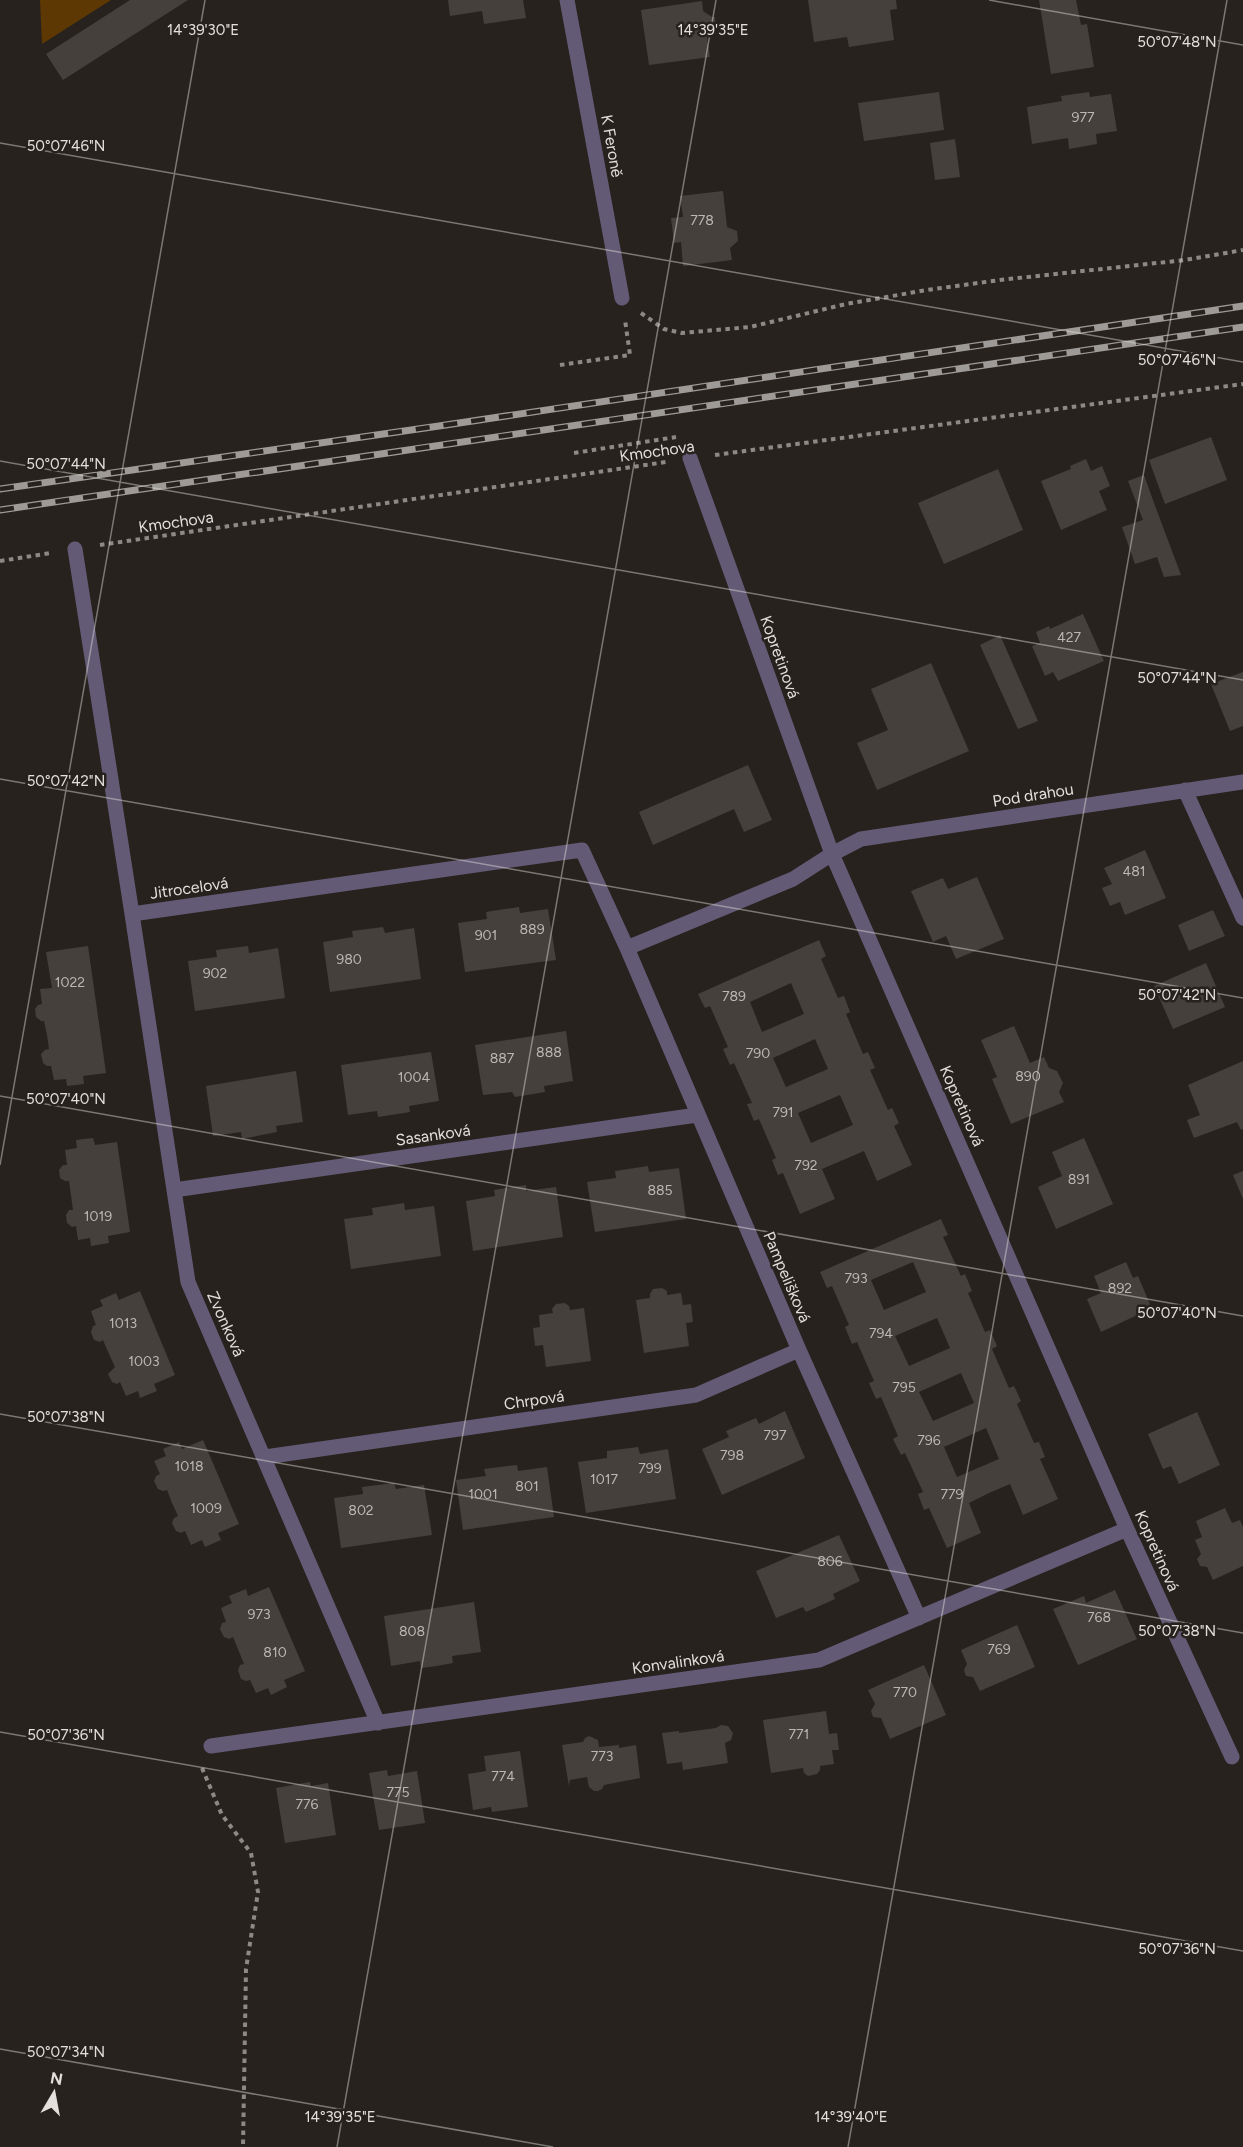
<svg xmlns="http://www.w3.org/2000/svg" width="1243" height="2147" viewBox="0 0 1243 2147" font-family="Figtree,sans-serif">
	<style>
		.grass { fill: #5e3803 }
		.building { fill: #45403b; fill-rule: evenodd }
		.lines { fill: none; stroke-linecap: round; stroke-linejoin: round }
		.path { stroke: #8d8985; stroke-width: 4; stroke-dasharray: 4.5 4.5; stroke-linecap: butt }
		.minor { stroke: #635b76; stroke-width: 15 }
		.rail-casing { stroke: #9e9a97; stroke-width: 7 }
		.rail { stroke: #27221d; stroke-width: 4.5; stroke-dasharray: 14; stroke-linecap: butt }
		.ticks { fill: none; stroke: #e2dfdc; stroke-width: 1.5; stroke-opacity: 0.45 }
		.labels { text-anchor: middle; dominant-baseline: central; stroke-width: 5; stroke-linejoin: round; paint-order: stroke }
		.number-label { font-size: 14px; fill: #bbb7b4 }
		.street-label { font-size: 16px; fill: #e2dfdc; stroke: #27221d }
		.ticks-label { font-size: 15px; text-anchor: middle; fill: #e2dfdc; stroke: #27221d; stroke-width: 5; stroke-linejoin: round; paint-order: stroke }
	</style>
	<rect width="100%" height="100%" fill="#27221d"/>
	<path class="grass" d="M40,0H111L42,44Z"/>
	<path class="building" d="M130,0H188L63,80L46,54Z
		M448,0H523L526,18L484,24L482,11L450,16Z
		M808,0H896L897,9L890,10L894,40L849,47L847,37L814,42Z
		M1039,0H1076L1081,25L1087,24L1094,67L1051,74Z
		M702,1L703,11L712,17H715L716,29H713L707,38L710,57L649,65L641,10Z
		M939,92L944,130L864,141L858,103Z
		M1089,92L1090,97L1111,94L1117,131L1096,134L1097,144L1069,149L1068,138L1032,144L1027,107L1062,101L1061,96Z
		M955,139L960,177L935,180L930,143Z
		M723,191L727,227L737,231L738,241L730,248L732,260L683,266L681,242L674,243L671,218L683,217L680,196Z
		M1211,437L1227,480L1165,504L1149,460Z
		M1086,459L1091,471L1102,466L1110,486L1099,491L1107,510L1061,530L1041,481L1071,469L1070,466Z
		M998,469L1023,530L944,564L918,503Z
		M1144,475L1154,503L1181,575L1164,577L1157,557L1135,564L1122,527L1143,520L1128,481Z
		M1083,614L1104,661L1058,681L1053,672L1045,676L1032,646L1040,643L1036,632L1049,626L1050,629Z
		M1000,635L1038,721L1018,729L980,645Z
		M931,663L969,751L877,790L857,743L888,730L871,689Z
		M1243,672V726L1230,731L1211,684Z
		M748,765L772,820L744,832L734,809L653,845L639,812Z
		M1145,850L1166,898L1125,915L1120,902L1110,906L1102,888L1112,884L1104,868Z
		M977,877L1004,939L956,959L946,936L933,942L911,891L943,878L948,889Z
		M519,907L520,913L548,909L556,960L465,972L458,923L487,919L486,912Z
		M1213,910L1225,936L1189,951L1178,925Z
		M383,927L385,933L414,928L421,979L330,992L323,942L353,937L352,931Z
		M819,940L826,956L821,959L838,998L844,996L850,1012L846,1014L863,1054L868,1052L875,1068L870,1070L888,1110L892,1108L899,1123L894,1126L912,1165L877,1181L864,1151L822,1169L835,1199L800,1214L783,1173L778,1175L772,1160L776,1158L759,1119L754,1121L747,1104L752,1103L734,1063L730,1065L723,1049L728,1047L710,1006L705,1008L698,994ZM791,983L804,1014L762,1032L750,1002ZM815,1039L828,1069L786,1087L773,1058ZM840,1095L853,1125L811,1143L798,1113Z
		M88,946L106,1073L83,1076L84,1084L67,1086L66,1079L54,1080L51,1066H47L43,1063L41,1054L45,1050L49,1049L47,1035L44,1021H41L36,1017L35,1009L38,1005L42,1004L40,989L52,988L46,952Z
		M248,946L249,953L278,948L285,998L195,1011L188,961L217,957L216,950Z
		M1206,963L1225,1007L1173,1029L1154,986Z
		M1014,1026L1030,1063L1044,1057L1049,1068L1057,1071L1063,1083L1059,1092L1064,1102L1011,1124L992,1079L997,1077L981,1040Z
		M566,1031L573,1081L544,1086L545,1092L515,1097L512,1092L483,1095L475,1045Z
		M431,1052L439,1101L409,1106L410,1112L378,1117L377,1111L348,1115L341,1065Z
		M1243,1061V1129L1241,1130L1237,1122L1194,1138L1187,1120L1200,1115L1188,1085Z
		M296,1071L303,1122L276,1126L277,1132L242,1139L241,1132L213,1136L206,1086Z
		M93,1138L95,1145L117,1142L130,1232L108,1236L109,1243L91,1246L90,1238L78,1240L76,1226L72,1227L67,1223L66,1215L69,1210H73L69,1181H65L60,1178L59,1170L63,1165H67L65,1150L77,1148L76,1140Z
		M1084,1138L1113,1204L1056,1229L1038,1187L1062,1176L1052,1152Z
		M648,1166L649,1172L679,1168L686,1219L595,1232L587,1182L616,1178L615,1171Z
		M1243,1171V1199L1233,1175Z
		M526,1185V1191L556,1187L563,1237L473,1251L466,1201L495,1196L494,1190Z
		M404,1203L405,1210L434,1206L441,1256L351,1269L344,1219L373,1215L372,1208Z
		M941,1219L948,1235L943,1237L961,1276L965,1274L972,1291L968,1293L985,1332L990,1330L997,1346L992,1349L1009,1388L1014,1386L1021,1401L1017,1404L1034,1443L1039,1442L1045,1457L1040,1459L1058,1499L1023,1515L1010,1484L989,1493L969,1503L981,1533L947,1548L929,1508L924,1510L918,1494L923,1492L905,1453L901,1455L893,1439L898,1436L881,1397L876,1399L869,1383L874,1381L857,1342L852,1344L845,1327L849,1325L832,1286L827,1288L820,1272ZM913,1262L926,1292L884,1310L871,1280ZM937,1318L950,1348L909,1366L895,1336ZM961,1373L974,1403L933,1421L919,1392ZM986,1428L999,1459L957,1477L944,1447Z
		M1126,1262L1133,1278L1138,1276L1152,1309L1147,1314L1146,1311L1101,1332L1087,1299L1101,1293L1094,1276Z
		M662,1288L667,1291V1295L681,1293L683,1305L691,1304L693,1322L686,1323L689,1346L644,1353L636,1300L650,1298V1294L653,1289Z
		M140,1291L175,1375L154,1384L157,1391L140,1398L138,1391L126,1396L120,1382L117,1384L112,1382L108,1374L115,1367L109,1354L103,1340L100,1342L94,1340L91,1332L93,1326L96,1325L91,1311L103,1306L100,1300L116,1293L119,1300Z
		M565,1303L569,1306L570,1310L584,1308L591,1361L546,1367L543,1345L535,1346L533,1328L540,1327L539,1315L553,1313L552,1309L556,1304Z
		M785,1411L805,1458L722,1495L702,1449L729,1437L726,1431L756,1418L759,1424Z
		M1197,1412L1220,1465L1179,1484L1171,1466L1163,1469L1148,1434Z
		M203,1440L239,1524L218,1533L221,1540L205,1547L202,1540L191,1545L185,1531L181,1533L176,1531L172,1523L174,1518L178,1516L172,1503L167,1490L163,1491L158,1489L154,1481L156,1476L160,1474L154,1461L166,1456L163,1449L179,1442L182,1449Z
		M638,1447L640,1454L668,1449L676,1499L586,1513L578,1462L607,1458V1451Z
		M517,1465L518,1471L547,1467L554,1517L463,1530L456,1480L486,1476L484,1469Z
		M394,1483L396,1489L424,1485L432,1535L341,1548L334,1498L363,1494L362,1487Z
		M1225,1508L1232,1523L1240,1520L1243,1527V1566L1213,1580L1207,1567L1200,1566L1197,1559L1201,1554L1195,1540L1202,1537L1196,1521Z
		M839,1535L860,1581L833,1594L835,1599L806,1612L803,1607L776,1618L756,1571Z
		M269,1587L305,1671L284,1680L287,1687L271,1695L268,1688L256,1693L250,1680L246,1681L241,1679L238,1670L240,1665L244,1664L233,1637L229,1639L224,1637L220,1629L222,1623L226,1622L221,1608L232,1603L229,1596L246,1589L248,1596Z
		M1115,1590L1137,1639L1078,1665L1053,1609L1084,1596L1086,1603Z
		M474,1602L481,1652L452,1656L453,1663L437,1666L421,1668L420,1661L391,1666L384,1616Z
		M1017,1625L1035,1667L980,1691L973,1677L966,1676L964,1670L967,1664L961,1650Z
		M924,1665L946,1715L890,1739L881,1718L873,1717L871,1711L875,1704L868,1690Z
		M826,1711L829,1734L837,1733L839,1750H832L834,1764L820,1766V1770L817,1774L808,1776L804,1773L803,1768L771,1773L763,1720Z
		M721,1725L728,1726L733,1733L731,1740L725,1743L728,1763L683,1770L682,1762L667,1764L662,1733L679,1731V1733L716,1728Z
		M589,1736L598,1740L599,1747L619,1745V1748L636,1745L640,1778L604,1785L602,1789L598,1791H594L589,1787L587,1777L570,1780L569,1786L562,1745L583,1742L585,1738Z
		M520,1751L528,1807L492,1812L491,1807L473,1810L468,1774L486,1771L484,1756Z
		M387,1770L388,1776L417,1771L425,1823L379,1830L369,1773Z
		M310,1782L311,1786L328,1783L336,1835L285,1843L276,1788Z"/>
	<g class="lines">
		<path class="path" d="M641,313L664,329L682,333L750,327L846,304L927,290L1000,280L1185,260L1243,250
			M560,365L630,355L625,320
			M574,453L676,437
			M715,455L1243,384
			M100,545L666,462
			M0,561L51,553
			M202,1768L222,1815L251,1853L258,1892L246,1969L243,2147"/>
		<path class="minor" d="M567,0L622,298
			M690,458L832,854L1127,1529L1232,1757
			M75,549L132,914L582,850L627,948L799,1350L919,1618
			M1185,790L1243,918
			M132,914L188,1282L378,1723
			M627,948L793,879L832,854L861,839L1243,782
			M174,1190L697,1115
			M265,1457L696,1395L799,1350
			M211,1746L819,1660L1127,1529"/>
		<g class="rail-casing">
			<path id="rail" d="M0,489L439,426L1243,306
				M0,510L1243,327"/>
		</g>
		<use href="#rail" class="rail"/>
	</g>
	<path class="ticks" d="M989,0L1243,45M0,143L1243,362M0,461L1243,680M0,779L1243,998M0,1096L1243,1316M0,1165L205,0M0,1414L1243,1633M0,1732L1243,1951M0,2049L553,2147M337,2147L716,0M848,2147L1227,0"/>
	<g class="labels">
		<g class="number-label">
			<text x="1083" y="117">977</text>
			<text x="702" y="220">778</text>
			<text x="1069" y="637">427</text>
			<text x="1134" y="871">481</text>
			<text x="532" y="929">889</text>
			<text x="486" y="935">901</text>
			<text x="349" y="959">980</text>
			<text x="215" y="973">902</text>
			<text x="70" y="982">1022</text>
			<text x="734" y="996">789</text>
			<text x="549" y="1052">888</text>
			<text x="758" y="1053">790</text>
			<text x="502" y="1058">887</text>
			<text x="1028" y="1076">890</text>
			<text x="414" y="1077">1004</text>
			<text x="783" y="1112">791</text>
			<text x="806" y="1165">792</text>
			<text x="1079" y="1179">891</text>
			<text x="660" y="1190">885</text>
			<text x="98" y="1216">1019</text>
			<text x="856" y="1278">793</text>
			<text x="1120" y="1288">892</text>
			<text x="123" y="1323">1013</text>
			<text x="881" y="1333">794</text>
			<text x="144" y="1361">1003</text>
			<text x="904" y="1387">795</text>
			<text x="775" y="1435">797</text>
			<text x="929" y="1440">796</text>
			<text x="732" y="1455">798</text>
			<text x="189" y="1466">1018</text>
			<text x="650" y="1468">799</text>
			<text x="604" y="1479">1017</text>
			<text x="527" y="1486">801</text>
			<text x="483" y="1494">1001</text>
			<text x="952" y="1494">779</text>
			<text x="206" y="1508">1009</text>
			<text x="361" y="1510">802</text>
			<text x="830" y="1561">806</text>
			<text x="259" y="1614">973</text>
			<text x="1099" y="1617">768</text>
			<text x="412" y="1631">808</text>
			<text x="999" y="1649">769</text>
			<text x="275" y="1652">810</text>
			<text x="905" y="1692">770</text>
			<text x="799" y="1734">771</text>
			<text x="602" y="1756">773</text>
			<text x="503" y="1776">774</text>
			<text x="398" y="1792">775</text>
			<text x="307" y="1804">776</text>
		</g>
		<g class="street-label">
			<text transform="translate(612 146) rotate(80)">K Feroně</text>
			<text transform="translate(657 451) rotate(-8)">Kmochova</text>
			<text transform="translate(176 522) rotate(-8)">Kmochova</text>
			<text transform="translate(780 657) rotate(70)">Kopretinová</text>
			<text transform="translate(1033 795) rotate(-9)">Pod drahou</text>
			<text transform="translate(189 888) rotate(-8)">Jitrocelová</text>
			<text transform="translate(962 1106) rotate(66)">Kopretinová</text>
			<text transform="translate(433 1135) rotate(-8)">Sasanková</text>
			<text transform="translate(787 1277) rotate(67)">Pampelišková</text>
			<text transform="translate(226 1324) rotate(66)">Zvonková</text>
			<text transform="translate(534 1400) rotate(-8)">Chrpová</text>
			<text transform="translate(1157 1551) rotate(66)">Kopretinová</text>
			<text transform="translate(678 1662) rotate(-8)">Konvalinková</text>
		</g>
	</g>
	<g class="ticks-label">
		<text x="713" y="35">14°39'35"E</text>
		<text x="203" y="35">14°39'30"E</text>
		<text x="1177" y="47">50°07'48"N</text>
		<text x="66" y="151">50°07'46"N</text>
		<text x="1177" y="365">50°07'46"N</text>
		<text x="66" y="469">50°07'44"N</text>
		<text x="1177" y="683">50°07'44"N</text>
		<text x="66" y="786">50°07'42"N</text>
		<text x="1177" y="1000">50°07'42"N</text>
		<text x="66" y="1104">50°07'40"N</text>
		<text x="1177" y="1318">50°07'40"N</text>
		<text x="66" y="1422">50°07'38"N</text>
		<text x="1177" y="1636">50°07'38"N</text>
		<text x="66" y="1740">50°07'36"N</text>
		<text x="1177" y="1954">50°07'36"N</text>
		<text x="66" y="2057">50°07'34"N</text>
		<text x="340" y="2122">14°39'35"E</text>
		<text x="851" y="2122">14°39'40"E</text>
	</g>
	<g transform="translate(54 2093) rotate(10)" stroke="#27221d" stroke-width="4.5" paint-order="stroke">
	<path d="M0-4.5L10 22L0 15L-10 22Z" fill="#e2dfdc"/>
	<text y="-9" font-size="16" font-weight="bold" text-anchor="middle" fill="#e2dfdc">N</text>
	</g>
</svg>
